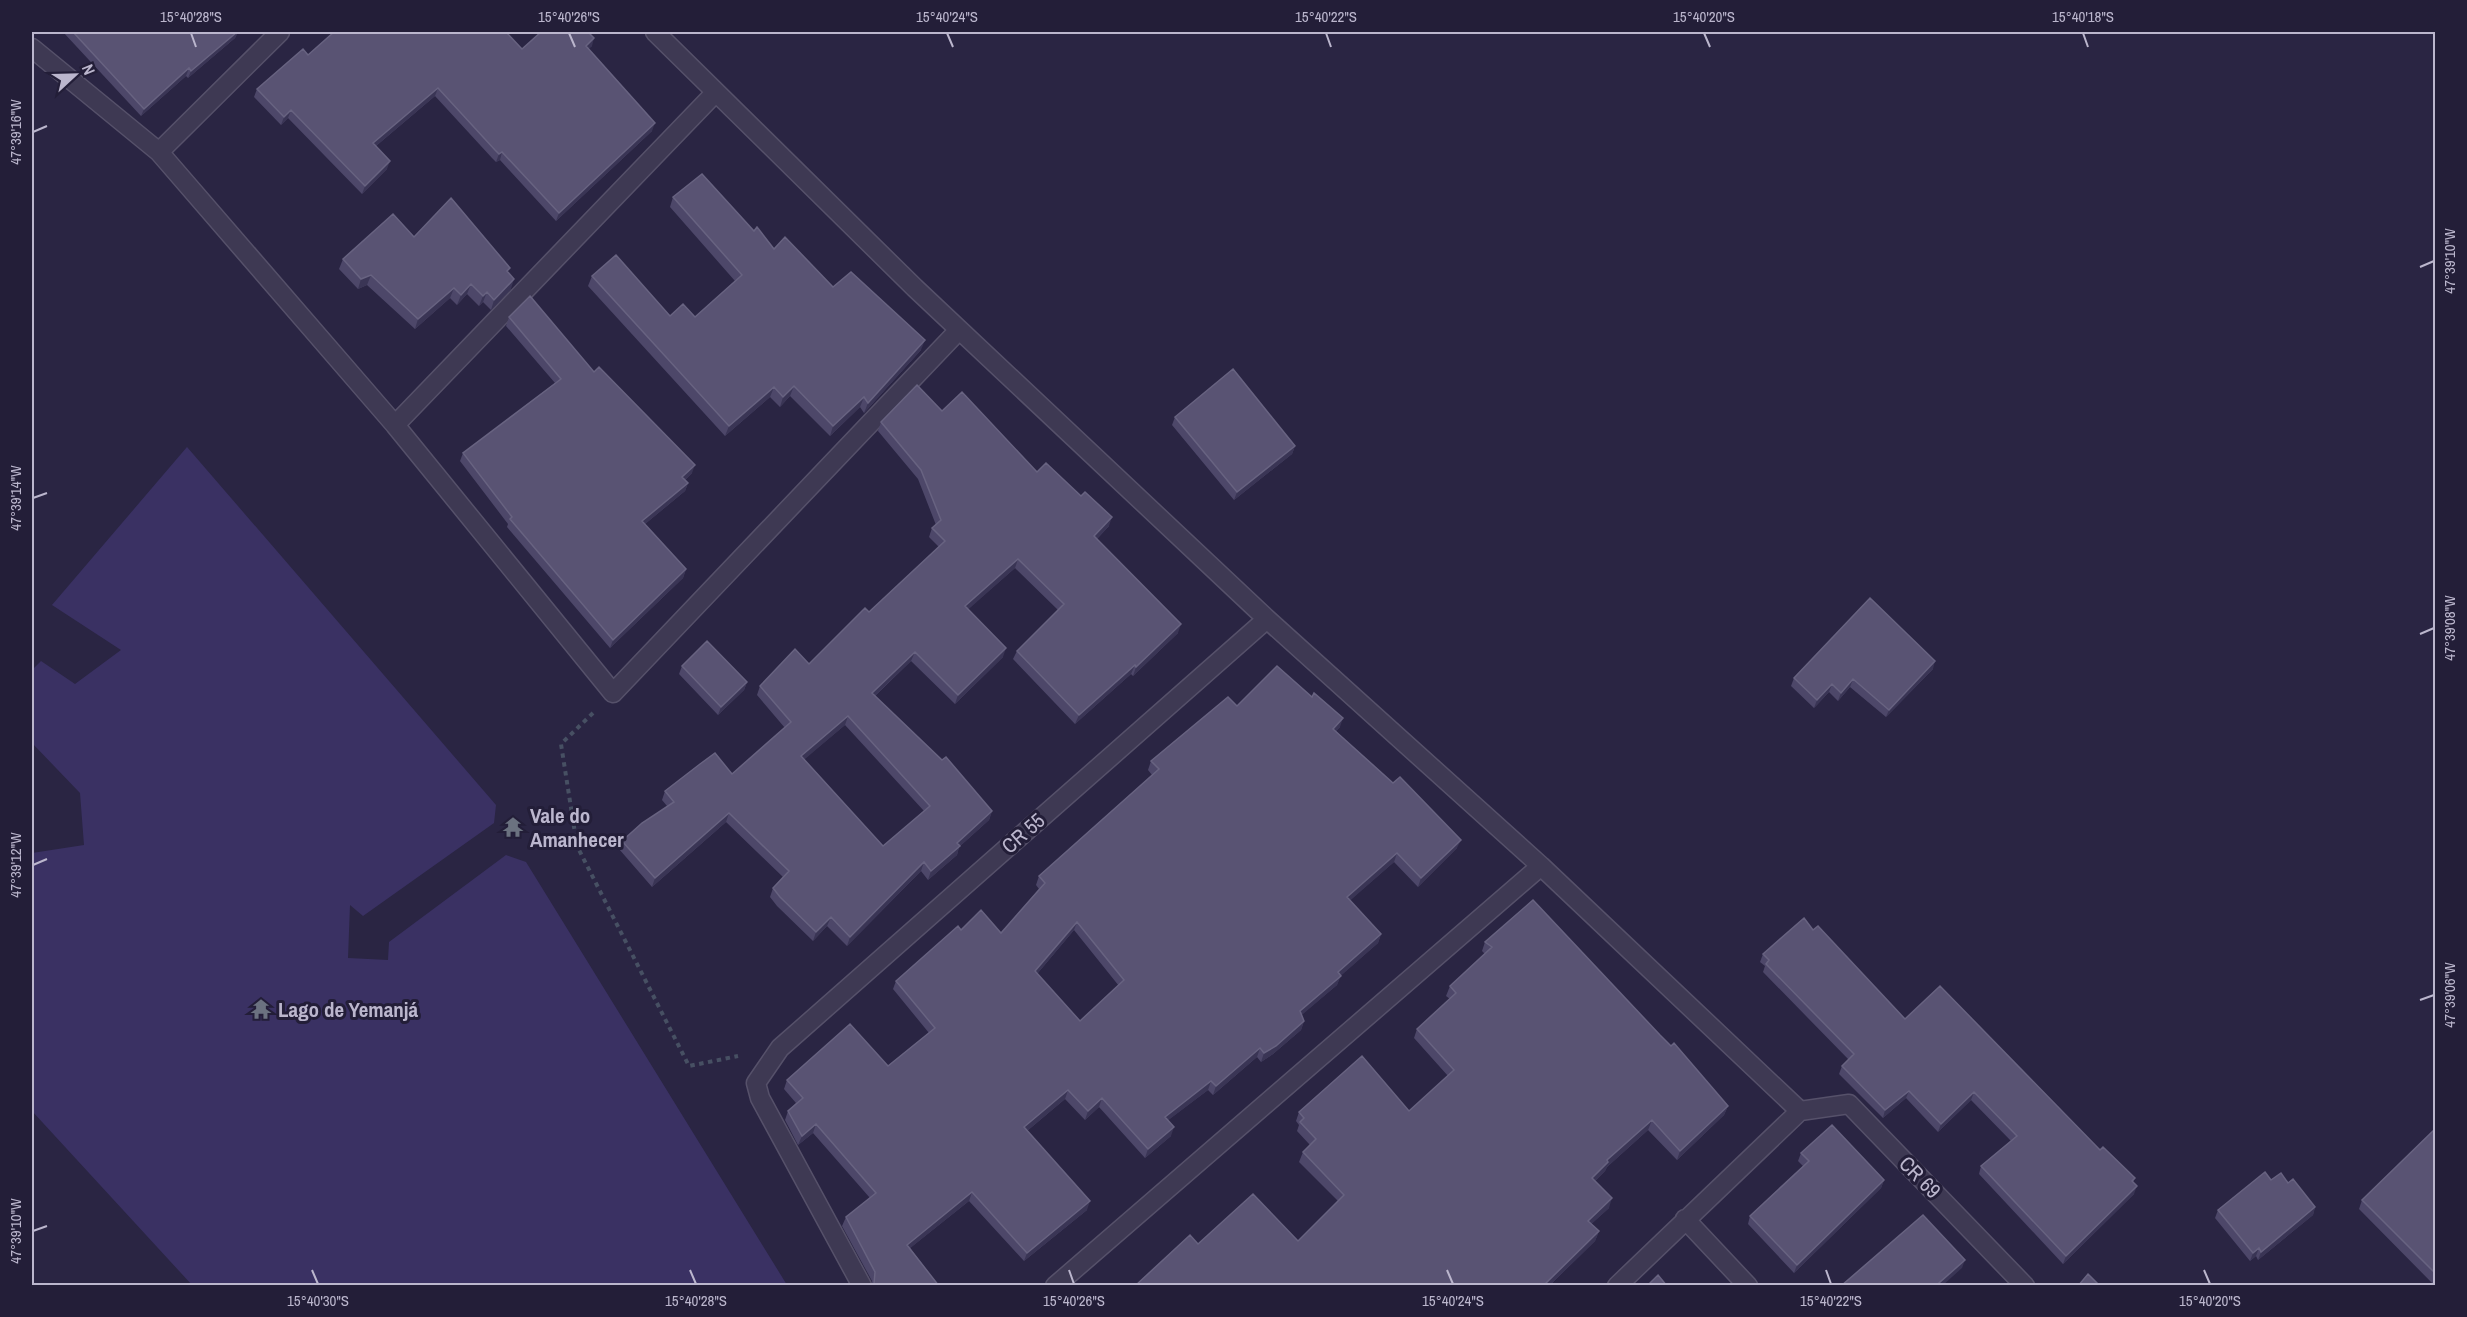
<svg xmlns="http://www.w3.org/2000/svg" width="2467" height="1317" viewBox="0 0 2467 1317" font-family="'Archivo Narrow',sans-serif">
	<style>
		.water { fill: #3a3163 }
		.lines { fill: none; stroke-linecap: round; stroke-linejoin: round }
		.minor-casing { stroke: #56516a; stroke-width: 21 }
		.path { stroke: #475063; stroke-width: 4; stroke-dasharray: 4.5 4.5; stroke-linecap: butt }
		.minor { stroke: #3e3953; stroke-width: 18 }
		.wall { fill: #4d4769; fill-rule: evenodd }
		.shaded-wall { fill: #3a3555 }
		.building { fill: #595373; stroke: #686381; stroke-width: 1.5; fill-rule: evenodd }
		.ticks { fill: none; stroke: #bbb6cd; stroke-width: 2 }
		.labels { text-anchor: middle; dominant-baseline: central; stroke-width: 6; stroke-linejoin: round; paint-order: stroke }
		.poi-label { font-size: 21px; font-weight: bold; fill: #bbb6cd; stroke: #231e38; text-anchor: start }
		.street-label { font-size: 21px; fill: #bbb6cd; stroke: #231e38 }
		.neatline { fill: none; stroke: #bbb6cd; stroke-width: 2 }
		.ticks-label { font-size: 15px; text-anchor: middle; fill: #bbb6cd }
	</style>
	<rect width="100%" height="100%" fill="#2a2543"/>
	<path class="water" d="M187,447L496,805L494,823L363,916L350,905L348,958L388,960L389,942L506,855L526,862L787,1285H192L32,1111V853L84,845L80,793L32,743V670L41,661L75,684L121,650L52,605Z"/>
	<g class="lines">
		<g class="minor-casing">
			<path id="minor" d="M655,32L915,288L1267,619L1541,866L1800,1111
				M32,48L159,152L395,425L613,693L959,330
				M159,152L280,32
				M395,425L716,92
				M1800,1111L1849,1104L2025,1286
				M1685,1219L1748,1286
				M862,1286L760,1098L756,1083L780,1048L1267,619
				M1055,1286L1541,866
				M1617,1286L1800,1111"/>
		</g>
		<path class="path" d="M593,713L561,744L577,846L689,1066L738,1056"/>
		<use href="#minor" class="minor"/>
	</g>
	<path class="wall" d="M63,32H238L235,38L188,78L186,76L141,116Z
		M592,46L588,49L652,131L556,221L500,160L496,162L492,158L435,96L376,146L387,169L362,194L288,118L281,125L254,97L257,89L308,55Z
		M673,197L754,231L774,249L833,287L921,350L864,413L860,407L830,436L790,396L780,407L770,397L725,436L588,286L592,276L670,316L695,317L735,281L670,207Z
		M414,237L509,273L511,289L491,310L483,302L479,306L467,294L457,305L450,298L415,329L367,285L358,289L339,269L343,259Z
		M509,317L594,372L692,473L685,480L688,483L685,491L645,524L686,569L683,578L610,648L507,527L508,524L460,461L463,453L555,383L506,326Z
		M942,411L1037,472L1109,526L1097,539L1178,633L1133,676L1131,674L1075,724L1013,659L1017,651L1058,610L1015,568L968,609L1003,657L955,704L911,661L875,696L992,811L989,820L959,847L957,855L928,880L921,871L847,946L827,926L813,941L777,906L770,897L773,888L783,877L726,822L652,887L619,849L622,841L667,806L662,800L665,791L732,774L785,728L757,695L760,686L809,664L869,612L939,547L929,537L932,528L936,525L918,479L878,431L881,422ZM845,725L924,811L883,846L804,759Z
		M1175,417L1295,446L1292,454L1234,500L1172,425Z
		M682,666L747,682L744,690L718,715L679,674Z
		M1933,669L1886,717L1850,687L1838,701L1829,692L1814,708L1791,686L1794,678Z
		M1237,706L1340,727L1336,731L1457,848L1418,887L1394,862L1350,900L1381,934L1378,943L1340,976L1337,985L1301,1015L1304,1021L1301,1030L1273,1054L1261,1062L1257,1057L1213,1095L1208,1090L1168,1120L1171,1136L1145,1158L1099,1107L1085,1120L1065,1099L1027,1131L1087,1210L1024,1261L969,1201L910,1248L939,1286H872V1281L842,1226L846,1217L870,1198L813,1133L798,1145L785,1120L788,1111L796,1103L784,1089L787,1080L888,1066L929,1033L893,989L896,981L961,930L1001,933L1039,889L1036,885L1039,876L1152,775L1148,770L1151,761ZM1074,930L1119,986L1080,1021L1037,974Z
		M1813,930L1905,1019L2100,1150L2135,1178L2133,1182L2134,1194L2063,1264L1979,1174L1981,1166L2011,1141L1971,1100L1938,1132L1906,1098L1883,1118L1839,1074L1842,1066L1849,1060L1763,972L1765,966L1760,962L1763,954Z
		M1485,942L1660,1035L1728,1106L1724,1115L1677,1160L1648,1130L1607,1167L1605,1171L1595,1181L1609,1208L1591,1224L1599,1231L1595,1241L1549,1286H1135L1198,1244L1298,1241L1338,1201L1299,1162L1303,1152L1310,1145L1297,1131L1299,1125L1296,1121L1299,1112L1409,1111L1448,1076L1414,1038L1417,1029L1450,999L1446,996L1450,986L1485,954L1482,951Z
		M2436,1128V1286H2435L2359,1209L2362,1200Z
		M1801,1153L1884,1180L1881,1188L1794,1273L1748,1224L1750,1216L1803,1166L1798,1161Z
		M2271,1180L2288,1183L2315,1207L2313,1215L2258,1260L2256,1256L2250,1261L2215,1218L2218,1210Z"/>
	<path class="shaded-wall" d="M237,32H238L235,38L188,78L191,71Z
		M594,38L592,46L583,54L586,46Z
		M189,68L186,76L141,116L144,109Z
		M438,88L435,96L370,151L373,143Z
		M291,110L288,118L281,125L284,117Z
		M655,123L652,131L556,221L559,213Z
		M502,152L500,160L496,162L499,154Z
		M390,161L387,169L362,194L365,186Z
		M371,275L367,285L358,289L361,279Z
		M514,279L511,289L491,310L494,300Z
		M471,284L467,294L457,305L461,295Z
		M454,288L450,298L415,329L418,319Z
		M487,292L483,302L479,306L483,296Z
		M925,340L921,350L864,413L868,403Z
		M794,386L790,396L780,407L783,397Z
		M774,387L770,397L725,436L729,426Z
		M864,397L860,407L830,436L833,426Z
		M1295,446L1292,454L1234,500L1237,492Z
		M695,465L692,473L679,485L682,477Z
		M688,483L685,491L639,529L642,521Z
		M1112,517L1109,526L1091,545L1094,536Z
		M1018,559L1015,568L962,615L965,606Z
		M686,569L683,578L610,648L613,640Z
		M1181,624L1178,633L1133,676L1136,667Z
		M1006,648L1003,657L955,704L958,695Z
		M915,652L911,661L868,702L872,693Z
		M1935,661L1933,669L1886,717L1889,710Z
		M1135,665L1131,674L1075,724L1079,715Z
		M1853,679L1850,687L1838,701L1841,693Z
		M747,682L744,690L718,715L721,707Z
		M1832,684L1829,692L1814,708L1817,700Z
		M848,716L845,725L798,765L801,756Z
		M1343,718L1340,727L1330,738L1333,729Z
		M992,811L989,820L959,847L957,855L928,880L931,871L957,843Z
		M729,813L726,822L652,887L655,878Z
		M1461,840L1457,848L1418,887L1421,878Z
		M1397,853L1394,862L1344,906L1347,897Z
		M924,862L921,871L847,946L850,937Z
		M831,917L827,926L813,941L816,932Z
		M1077,922L1074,930L1032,980L1035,971Z
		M1381,934L1378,943L1335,981L1338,972Z
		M1341,976L1337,985L1296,1020L1300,1011Z
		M1304,1021L1301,1030L1273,1054L1261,1062L1264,1053Z
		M1260,1048L1257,1057L1213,1095L1216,1086Z
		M1211,1081L1208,1090L1162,1125L1165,1117Z
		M1068,1090L1065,1099L1021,1136L1024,1127Z
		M1909,1091L1906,1098L1883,1118L1885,1110Z
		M1974,1092L1971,1100L1938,1132L1941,1124Z
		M1102,1098L1099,1107L1085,1120L1088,1111Z
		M1728,1106L1724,1115L1677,1160L1680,1151Z
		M1652,1120L1648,1130L1607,1167L1605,1171L1589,1187L1592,1178L1607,1160Z
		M816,1124L813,1133L798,1145L802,1136Z
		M1174,1127L1171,1136L1145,1158L1148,1149Z
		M1884,1180L1881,1188L1794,1273L1797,1265Z
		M2137,1186L2134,1194L2063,1264L2066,1256Z
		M972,1192L969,1201L904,1253L907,1245Z
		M1612,1198L1609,1208L1585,1230L1588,1221Z
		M1090,1201L1087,1210L1024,1261L1027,1253Z
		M2315,1207L2313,1215L2258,1260L2261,1252Z
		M1599,1231L1595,1241L1549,1286H1543Z
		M2259,1248L2256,1256L2250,1261L2253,1253Z
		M1965,1260L1962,1268L1942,1286H1938L1939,1283Z"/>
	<path class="building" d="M73,32H237L191,71L189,68L144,109Z
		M334,32H506L522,49L541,32H588L594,38L586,46L655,123L559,213L502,152L499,154L495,150L438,88L373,143L390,161L365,186L291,110L284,117L257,89L303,49L308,55Z
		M702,174L754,231L757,227L774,249L785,237L833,287L851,272L925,340L868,403L864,397L833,426L794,386L783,397L774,387L729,426L592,276L616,255L670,316L683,304L695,317L742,275L673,197Z
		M451,198L510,268L507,271L514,279L494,300L487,292L483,296L471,284L461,295L454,288L418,319L371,275L361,279L343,259L393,214L414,237Z
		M530,296L594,372L599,367L695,465L682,477L688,483L642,521L686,569L613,640L510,519L512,517L463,453L561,379L509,317Z
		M1233,369L1295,446L1237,492L1175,417Z
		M917,385L942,411L962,392L1037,472L1046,463L1081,496L1085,492L1112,517L1094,536L1181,624L1136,667L1135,665L1079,715L1017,651L1064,604L1018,559L965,606L1006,648L958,695L915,652L872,693L942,760L946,757L992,811L957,843L960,846L931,871L924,862L850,937L831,917L816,932L780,897L773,888L789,871L729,813L655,878L622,841L642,823L674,802L665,791L700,764L715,753L732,774L791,722L760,686L795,649L809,664L865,608L869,612L945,541L932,528L941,520L921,470L881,422ZM848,716L930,806L883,846L801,756Z
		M1870,598L1935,661L1889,710L1853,679L1841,693L1832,684L1817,700L1794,678Z
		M707,641L747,682L721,707L682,666Z
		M1277,666L1312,697L1314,693L1343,718L1333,729L1393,783L1400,777L1461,840L1421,878L1397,853L1347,897L1381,934L1338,972L1341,976L1300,1011L1304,1021L1276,1046L1264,1053L1260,1048L1216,1086L1211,1081L1165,1117L1174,1127L1148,1149L1102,1098L1088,1111L1068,1090L1024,1127L1090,1201L1027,1253L972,1192L907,1245L939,1286H875L874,1284L875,1272L846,1217L876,1193L816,1124L802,1136L788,1111L803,1098L787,1080L850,1024L888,1066L935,1028L896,981L958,926L961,930L981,910L1001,933L1045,883L1039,876L1159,769L1151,761L1228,697L1237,706ZM1077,922L1124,980L1080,1021L1035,971Z
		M1533,900L1660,1035L1671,1046L1674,1043L1728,1106L1680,1151L1652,1120L1607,1160L1608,1162L1592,1178L1612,1198L1588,1221L1599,1231L1543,1286H1135L1190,1235L1198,1244L1253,1194L1298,1241L1344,1195L1303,1152L1316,1139L1300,1122L1304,1118L1299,1112L1362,1056L1409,1111L1454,1070L1417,1029L1456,993L1450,986L1492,947L1485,942Z
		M1804,918L1813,930L1818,926L1905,1019L1940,986L2100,1150L2103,1147L2135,1178L2132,1181L2137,1186L2066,1256L1981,1166L2017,1136L1974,1092L1941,1124L1909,1091L1885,1110L1842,1066L1854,1054L1766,964L1769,960L1763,954Z
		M1832,1125L1884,1180L1797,1265L1750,1216L1809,1161L1801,1153Z
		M2436,1128V1274L2362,1200Z
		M2265,1172L2271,1180L2281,1173L2288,1183L2293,1179L2315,1207L2261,1252L2259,1248L2253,1253L2218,1210Z
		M1923,1215L1965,1260L1939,1283L1941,1286H1841Z
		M2088,1274L2100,1286H2078Z
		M1658,1275L1667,1286H1647Z"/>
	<path class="ticks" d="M191,33L196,47M569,33L575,47M947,33L953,47M1326,33L1331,47M1704,33L1710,47M2083,33L2088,47M33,132L47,126M2420,267L2434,261M33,498L47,493M2420,634L2434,628M33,865L47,859M2420,1000L2434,995M33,1231L47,1226M312,1270L318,1284M690,1270L696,1284M1069,1270L1074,1284M1447,1270L1453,1284M1826,1270L1831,1284M2204,1270L2210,1284"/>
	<defs>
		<g id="temple-bare" transform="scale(1.62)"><path d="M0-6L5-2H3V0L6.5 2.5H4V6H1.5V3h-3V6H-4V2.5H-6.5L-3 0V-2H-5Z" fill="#6b7280" stroke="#231e38" stroke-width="2.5" paint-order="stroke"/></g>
	</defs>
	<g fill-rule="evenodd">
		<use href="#temple-bare" x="513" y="827"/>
		<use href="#temple-bare" x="261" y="1009"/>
	</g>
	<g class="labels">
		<g class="poi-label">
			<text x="530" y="815">Vale do<tspan x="530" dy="24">Amanhecer</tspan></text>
			<text x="278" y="1009">Lago de Yemanjá</text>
		</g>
		<g class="street-label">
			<text transform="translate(1023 833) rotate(-41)">CR 55</text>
			<text transform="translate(1920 1177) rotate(46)">CR 69</text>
		</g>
	</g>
	<rect width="2467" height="1317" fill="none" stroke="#231e38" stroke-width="66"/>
	<g transform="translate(75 75) rotate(68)" stroke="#231e38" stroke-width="4.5" paint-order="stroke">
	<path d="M0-4.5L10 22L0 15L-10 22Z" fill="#bbb6cd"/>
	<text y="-9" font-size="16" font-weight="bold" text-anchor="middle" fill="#bbb6cd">N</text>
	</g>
	<rect x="33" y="33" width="2401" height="1251" class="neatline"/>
	<g class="ticks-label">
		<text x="191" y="22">15°40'28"S</text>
		<text x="569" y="22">15°40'26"S</text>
		<text x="947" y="22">15°40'24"S</text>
		<text x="1326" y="22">15°40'22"S</text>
		<text x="1704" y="22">15°40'20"S</text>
		<text x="2083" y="22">15°40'18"S</text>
		<text transform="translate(16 132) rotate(-90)" y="5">47°39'16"W</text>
		<text transform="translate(2450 261) rotate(-90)" y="5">47°39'10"W</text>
		<text transform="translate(16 498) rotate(-90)" y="5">47°39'14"W</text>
		<text transform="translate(2450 628) rotate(-90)" y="5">47°39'08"W</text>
		<text transform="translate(16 865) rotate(-90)" y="5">47°39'12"W</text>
		<text transform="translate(2450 995) rotate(-90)" y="5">47°39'06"W</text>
		<text transform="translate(16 1231) rotate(-90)" y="5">47°39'10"W</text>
		<text x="318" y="1306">15°40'30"S</text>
		<text x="696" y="1306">15°40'28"S</text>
		<text x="1074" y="1306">15°40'26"S</text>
		<text x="1453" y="1306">15°40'24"S</text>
		<text x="1831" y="1306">15°40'22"S</text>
		<text x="2210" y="1306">15°40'20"S</text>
	</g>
</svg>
